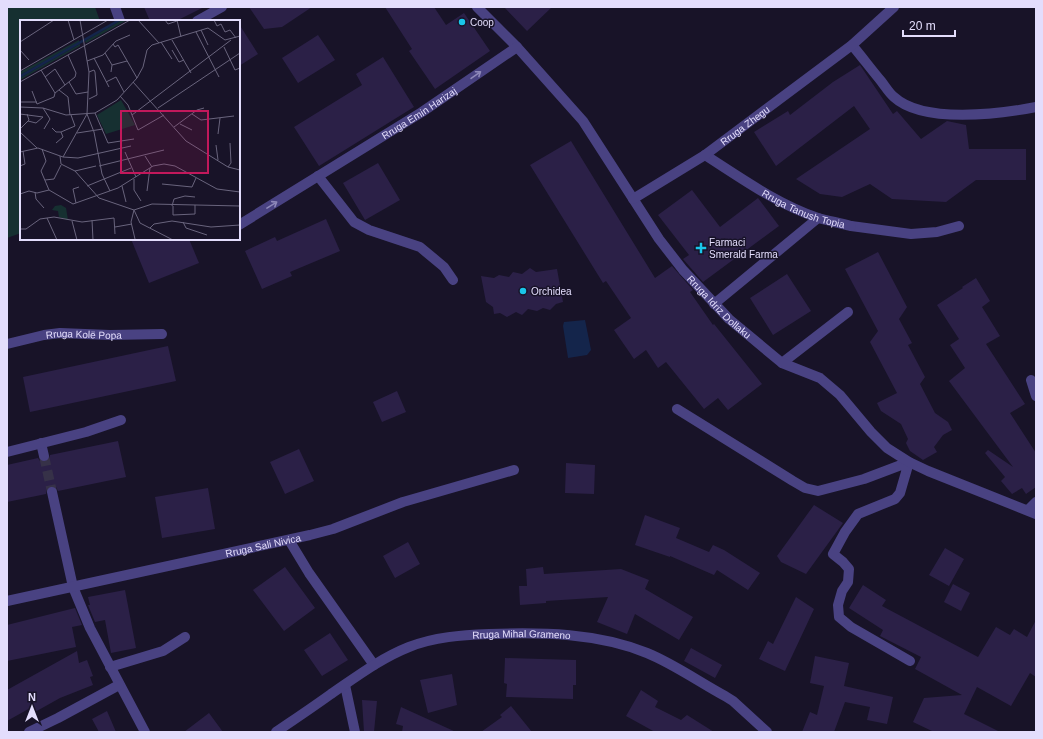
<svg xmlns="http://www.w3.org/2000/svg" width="1043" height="739" viewBox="0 0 1043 739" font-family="Helvetica,sans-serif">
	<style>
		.green { fill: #163031 }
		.water { fill: #14254b }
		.building { fill: #2b2047 }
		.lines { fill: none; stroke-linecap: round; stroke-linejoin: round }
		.minor-tunnel { stroke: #363148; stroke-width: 10; stroke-dasharray: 10 5; stroke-linecap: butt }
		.service { stroke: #494282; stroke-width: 10 }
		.minor { stroke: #494282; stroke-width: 10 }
		.tertiary { stroke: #494282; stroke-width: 10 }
		.oneway { stroke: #8e88b9 }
		.poi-dot { fill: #1ac6ea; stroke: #181328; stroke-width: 1.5 }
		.labels { text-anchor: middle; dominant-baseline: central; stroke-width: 3; stroke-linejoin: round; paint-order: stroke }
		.poi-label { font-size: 10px; fill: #e3ddfc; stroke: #181328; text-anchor: start }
		.street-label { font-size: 10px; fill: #e3ddfc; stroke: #181328 }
		.inset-road { fill: none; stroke: #69647d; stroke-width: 1 }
		.view { fill: #c2185b; fill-opacity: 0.15; stroke: #c2185b; stroke-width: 2 }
		.inset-edge { fill: none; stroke: #e3ddfc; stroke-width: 2 }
	</style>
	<rect width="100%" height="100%" fill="#181328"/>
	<path class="green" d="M7,7H95L100,21H21V233L7,238Z"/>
	<path class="water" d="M585,320L591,350L587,355L568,358L563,326L564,322Z"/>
	<path class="building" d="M144,7H204L176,21H150Z
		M249,7H312L282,27L264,29Z
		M385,7H434L446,25L464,13L490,51L435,89L409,51L412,49Z
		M504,7H552L527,31Z
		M239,24L258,54L239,66Z
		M318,35L335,60L298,83L282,58Z
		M383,57L414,107L319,166L294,127L362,85L356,74Z
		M860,65L893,114L897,111L921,139L947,121L966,125L969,149H1026V180H976L946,202L892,199L870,184L842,197L820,194L796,179L870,129L854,106L776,166L754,132L788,111L790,115L833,82Z
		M571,141L655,278L672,266L693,290L690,292L713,325L714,324L762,384L728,410L718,398L704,409L666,362L658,368L646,350L634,359L614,330L631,318L606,281L603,283L530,165Z
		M378,163L400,200L365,220L343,183Z
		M692,190L720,227L758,198L779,226L703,282L683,259L689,255L658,215Z
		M326,219L340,251L290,272L292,276L262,289L245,251L275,237L277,241Z
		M131,239H189L199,263L149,283Z
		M878,252L907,307L899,319L912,343L908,345L925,377L920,384L935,413L948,422L952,430L943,435L934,447L937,452L923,460L910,451L906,443L908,439L901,424L881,411L877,403L897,393L870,342L878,331L845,269Z
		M530,268L536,272L557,269L563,302L556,304L550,310L543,308L537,311L528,309L522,315L516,312L507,317L500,313L494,314L493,307L486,302L481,276L494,278L499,275L509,277L513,272L522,274Z
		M787,274L811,311L773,335L750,298Z
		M976,278L990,301L982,307L1000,336L986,344L1025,404L1010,413L1036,453V487L1026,494L1022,488L1012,494L1001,481L1005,477L985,453L988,450L1013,467L949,381L965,368L950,345L959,339L937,305L963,288L962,287Z
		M168,346L176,381L30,412L23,377Z
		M397,391L406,412L382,422L373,402Z
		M118,441L126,477L58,491L56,487L51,486L47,488L46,494L7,502V465L38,458L40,461L45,462L49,460L50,455Z
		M299,449L314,481L285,494L270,462Z
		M566,463L595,465L594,494L565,493Z
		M208,488L215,529L162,538L155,497Z
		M814,505L843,523L806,574L781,562L777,556Z
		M645,515L680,528L676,538L709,552L713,545L724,550L760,573L748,590L717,570L714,575L670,556V557L635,545Z
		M408,542L420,564L395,578L383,556Z
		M945,548L964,559L949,586L929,575Z
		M285,567L315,608L284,631L253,590Z
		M543,567L544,574L621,569L649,580L645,589L693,617L679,640L635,614L627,634L597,622L608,597L546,601V603L520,605L519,586H527L526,569Z
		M953,584L970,593L961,611L944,602Z
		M863,585L886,600L882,606L978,657L996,627L1010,635L1014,629L1027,637L1036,620V677L1030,673L1011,706L977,687L964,714L1000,732H934L913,722L924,698L962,695L915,669L921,657L880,636L883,630L849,608Z
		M125,590L136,648L111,653L105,620L95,622L88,605H90L88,597Z
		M796,597L814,609L785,671L759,659L768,641L773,644Z
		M75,608L82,625L72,627L76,647L7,661V625Z
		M330,633L348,660L322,676L304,650Z
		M691,648L722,665L715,678L684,661Z
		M77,651L79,663L87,660L93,676L90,677L93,685L60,698L35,712L32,707L7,721V690Z
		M815,656L849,663L844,686L893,697L887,724L867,720L870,707L845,702L834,732H802L810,712L817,715L824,686L810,683Z
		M505,658L576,660V685H573V699L506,697L507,684L504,683Z
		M452,674L457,705L428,713L420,680Z
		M641,690L658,701L655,707L681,720L687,715L714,732H655L626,716Z
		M362,700L377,701L374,732H364Z
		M511,706L532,732H481L502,717L500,715Z
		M401,707L456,732H402L403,726L396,724Z
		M107,711L116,732H99L92,719Z
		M209,713L223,732H184Z"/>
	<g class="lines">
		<path class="minor-tunnel" d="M44,456L52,492"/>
		<path class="service" d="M318,176L354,222L369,230L420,247L444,267L453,280
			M851,226L911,234L937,232L959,226
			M782,363L848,312
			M1031,380L1036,396
			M677,409L793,481L805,488L818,491L864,479L909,462
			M909,462L900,493L895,499L858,514L845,532L833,554L843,562L849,569L848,582L842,591L838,605L839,617L851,627L910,661
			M1028,510L1036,502
			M110,667L163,651L185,637"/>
		<g class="minor">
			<path d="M115,7L120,21"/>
			<path id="s1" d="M477,7L517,47L583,121L659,239L683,270L729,319L782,363L820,378L840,395L871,432L887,448L909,462L928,471L1036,514"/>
			<path d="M197,21L222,7"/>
			<path d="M852,45C862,57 871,69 881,81C885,86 889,93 894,97C923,124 1000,114 1036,107"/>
			<path id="s2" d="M705,155C741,178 777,204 818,218C829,221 840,223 851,226"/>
			<path id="s3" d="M633,199L705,155L852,45L894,7"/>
			<path id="s4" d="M239,225L422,112L517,47"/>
			<path d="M714,304L818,218"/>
			<path id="s5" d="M7,344L44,335L60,333L110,335L162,334"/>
			<path d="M41,443L44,456"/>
			<path d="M7,452L86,432L121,420"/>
			<path d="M52,492L73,587L90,628L145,732"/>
			<path d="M289,540L309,573L374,665"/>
			<path id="s6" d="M7,601L310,535L333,529L403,502L514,470"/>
			<path d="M345,685L355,732"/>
			<path d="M29,732L58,718L119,685"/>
		</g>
		<path class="tertiary" id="s7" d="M276,732C295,719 313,707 331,694C356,677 381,658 409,647C434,637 462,635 489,634C542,632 598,633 647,653C674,664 699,682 725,696L733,701L767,732"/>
	</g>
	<defs><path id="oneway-shaft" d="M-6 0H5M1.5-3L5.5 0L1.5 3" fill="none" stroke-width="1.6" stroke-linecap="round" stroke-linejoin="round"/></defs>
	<g class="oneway">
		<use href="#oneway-shaft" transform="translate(476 75) rotate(-35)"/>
		<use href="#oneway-shaft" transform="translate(272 205) rotate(-32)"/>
	</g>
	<g class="poi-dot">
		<circle cx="462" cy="22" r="4"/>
		<path d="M699 242h4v4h4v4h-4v4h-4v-4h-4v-4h4z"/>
		<circle cx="523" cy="291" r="4"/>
	</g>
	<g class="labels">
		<g class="poi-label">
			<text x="470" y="22">Coop</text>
			<text x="709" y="242">Farmaci<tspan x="709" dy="12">Smerald Farma</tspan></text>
			<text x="531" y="291">Orchidea</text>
		</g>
		<g class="street-label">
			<text stroke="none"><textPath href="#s4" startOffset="212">Rruga Emin Harizaj</textPath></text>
			<text stroke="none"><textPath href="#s3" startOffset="134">Rruga Zhegu</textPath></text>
			<text stroke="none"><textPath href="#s2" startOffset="113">Rruga Tanush Topia</textPath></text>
			<text stroke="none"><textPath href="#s1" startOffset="387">Rruga Idriz Dollaku</textPath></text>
			<text stroke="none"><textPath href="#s5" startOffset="78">Rruga Kolë Popa</textPath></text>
			<text stroke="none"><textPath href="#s6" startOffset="262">Rruga Sali Nivica</textPath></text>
			<text stroke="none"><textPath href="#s7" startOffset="272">Rruga Mihal Grameno</textPath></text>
		</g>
	</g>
	<g transform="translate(20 20)">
		<rect width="220" height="220" fill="#181328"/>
		<path d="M102,0H107L66,23L65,21ZM59,20V22L0,55V52ZM60,24V26L0,60V58ZM101,80L115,105L86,114L77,95ZM41,185L46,188L48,200L39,197L38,191L32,190L35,186Z" fill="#163031"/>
		<path d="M97,0H102L0,58V55Z" fill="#14254b"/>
		<path class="inset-road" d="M48,0L54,20M60,0L69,52L67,94M118,0L139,23M145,0L148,4L157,1M157,0L161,17M194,0L197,6L201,4L205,12L210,10L216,18M181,10L188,25M176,12L199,57M152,20L171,53M0,22L34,0M141,22L152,39M93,24L95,27L98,25L117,58M204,27L215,50L220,48M0,30L9,40M152,30L159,42L164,40M85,33L92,45L91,52M74,38L89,67M67,41L83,35L96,21L110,15M92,45L107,41M21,50L35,73M0,51L88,0M25,57L35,49L45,65M0,62L110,0M49,62L56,74L68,72M86,62L96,57L104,72M113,62L166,121L208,147L220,150M39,70L48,77L50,95M12,71L17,84M100,76L108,85L118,110L144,95M69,79L77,75L75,52L74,50L69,52M0,82H17M17,84L34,77L35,73L55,57L56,53L48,35M0,87L23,88L46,95L75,93L97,80L117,58L123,47L127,30L132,25L188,8L205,20L220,16M23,88L30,99L24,109M138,88L220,33M75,93L88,123L114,119M0,94L23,97L16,103L8,101M172,94L181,100L214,96M112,95L211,20M160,104L172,110M154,107L177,90L184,88M32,108L36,112H41L55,106L51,95M0,109L9,100L7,94M0,112L17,128M57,113L83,109M198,114L200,98M36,123L43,117L41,112M196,125L198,140M22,129L26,141L21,151L29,170M0,132L18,128L43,137L58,138L111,126M105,132L116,157M40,136L41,144L55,151L79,178L114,190M125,136L132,147M43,137L67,94L74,112L82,154L90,171M0,146L5,144L3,131M79,146L144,130M208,147L211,143L210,123M55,151L76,146M114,159V170L121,181M25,160L34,159L41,145M142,164L172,167L176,158M67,166L111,148M102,166L106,182M127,171L130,148M15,172L16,179L24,188M0,174L9,171L17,173L29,170L53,184L98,168L133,146L144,144L155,146L197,169L220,172M56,183L53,169L59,167M152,186L154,179L165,176L175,177M153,186V195L175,194V185M114,190L132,184L220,186M114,190L120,203L153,220M114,190L111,202L115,219M27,198L37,220M72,200L73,220M52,201L57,220M163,202L166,208L187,215M95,207L112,204M130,208L134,204L152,201L191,207L220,205M0,209H6L20,199L34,197L62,202L94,198L95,214"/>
		<path class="view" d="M101,91H188V153H101Z"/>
		<rect width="220" height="220" class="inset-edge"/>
	</g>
	<rect width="1043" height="739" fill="none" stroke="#e3ddfc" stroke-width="16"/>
	<g transform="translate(32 707)" stroke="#181328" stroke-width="3" paint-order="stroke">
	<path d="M0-3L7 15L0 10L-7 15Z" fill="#e3ddfc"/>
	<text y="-6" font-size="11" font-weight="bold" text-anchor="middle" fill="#e3ddfc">N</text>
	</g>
	<path d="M903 30v6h52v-6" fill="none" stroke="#e3ddfc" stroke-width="2"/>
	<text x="909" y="30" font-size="12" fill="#e3ddfc" stroke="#181328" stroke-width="3" paint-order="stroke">20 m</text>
</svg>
